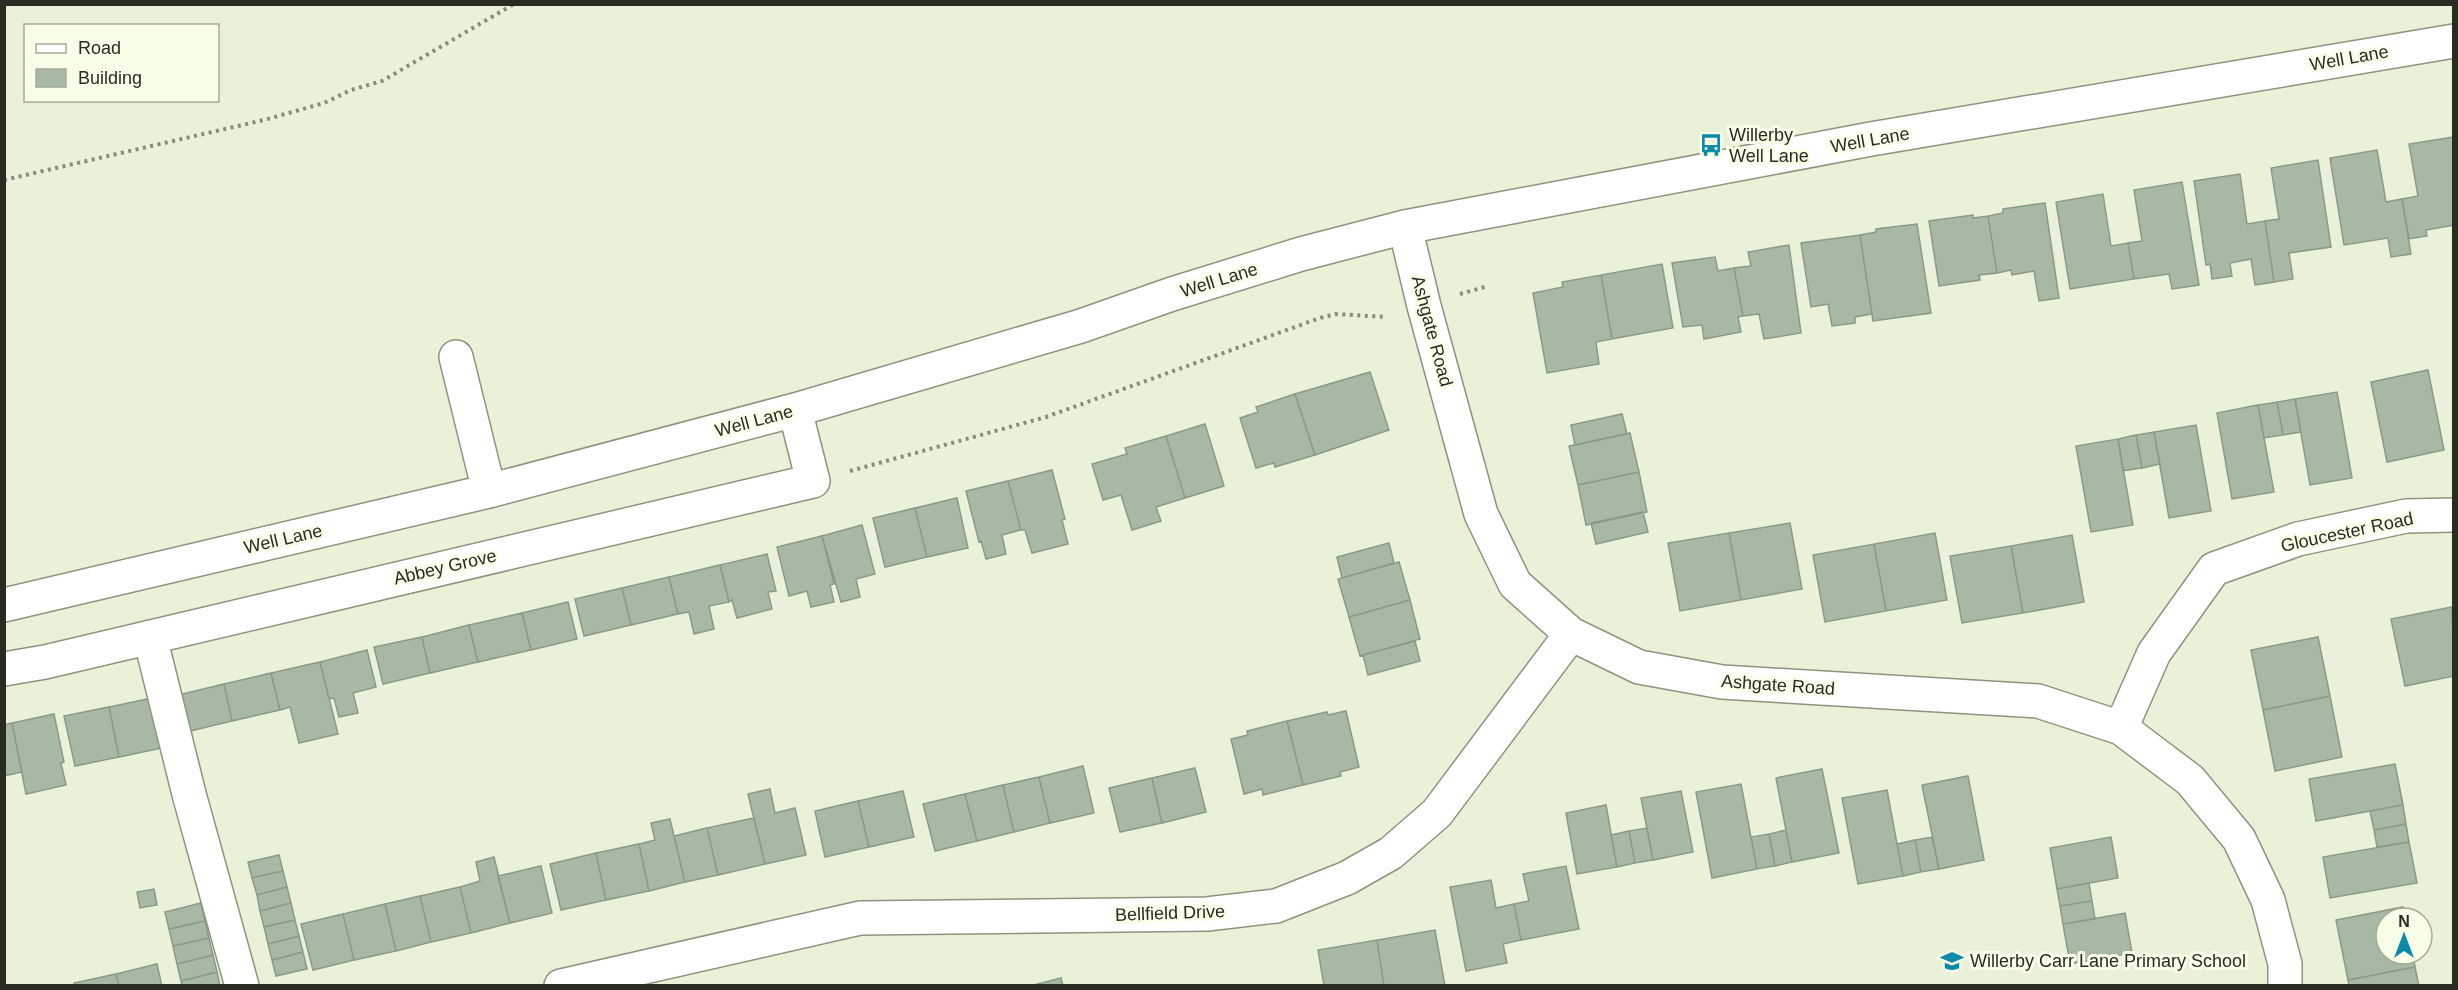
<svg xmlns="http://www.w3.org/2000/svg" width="2458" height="990" viewBox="0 0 2458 990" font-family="Helvetica,sans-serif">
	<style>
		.building { fill: #a7b8a5; stroke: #8a9a88; stroke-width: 1.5 }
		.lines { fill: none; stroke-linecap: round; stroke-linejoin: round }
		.minor-casing { stroke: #8d947e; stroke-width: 36 }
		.path { stroke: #878b7b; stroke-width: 4; stroke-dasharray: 3 4.5; stroke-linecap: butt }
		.minor { stroke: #fff; stroke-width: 33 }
		.labels { text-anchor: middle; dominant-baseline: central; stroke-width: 6; stroke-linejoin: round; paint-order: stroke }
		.street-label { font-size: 18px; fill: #2a2c23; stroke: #f7ffe6 }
		.poi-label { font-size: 18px; fill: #2a2c23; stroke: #f7ffe6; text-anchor: start }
	</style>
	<rect width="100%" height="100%" fill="#eaf1d9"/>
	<path class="building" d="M2454,137V225L2426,230L2427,236L2409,239L2402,199L2418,196L2409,144Z
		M2377,150L2386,202L2402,199L2411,254L2391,257L2388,238L2344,245L2330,158Z
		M2318,160L2331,247L2289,253L2293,279L2274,282L2265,221L2279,219L2271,168Z
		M2240,174L2247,224L2265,221L2274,282L2255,285L2251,259L2230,263L2232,276L2212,279L2210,264L2206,265L2194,181Z
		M2182,182L2199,285L2172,289L2169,274L2134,279L2128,243L2142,241L2134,190Z
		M2103,194L2111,246L2128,243L2134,279L2070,289L2056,202Z
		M2045,203L2059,298L2039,301L2034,271L2012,275L2011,270L1997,273L1988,216L2003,213V209Z
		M1973,215V218L1988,216L1997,273L1979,275L1980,280L1939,286L1929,221Z
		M1917,224L1931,313L1873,321L1860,235L1876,232V229Z
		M1860,235L1872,314L1855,317V323L1832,326L1828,304L1811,307L1801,243Z
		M1789,245L1801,333L1764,339L1759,314L1743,316L1734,268L1751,266L1748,252Z
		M1715,257L1718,271L1734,268L1743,316L1738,317L1741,332L1704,339L1702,325L1683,327L1672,263Z
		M1662,264L1673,328L1612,339L1601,275Z
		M1601,275L1612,339L1596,342L1599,364L1547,373L1533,293L1563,287L1562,282Z
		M2428,370L2444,450L2387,462L2371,382Z
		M1370,372L1389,430L1315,455L1295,394Z
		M2337,392L2352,478L2310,485L2295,399Z
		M1295,394L1315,455L1275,467L1274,463L1256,468L1240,418L1258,412L1256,407Z
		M2295,399L2301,432L2283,435L2277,402Z
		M2277,402L2283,435L2264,438L2258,405Z
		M2258,405L2274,492L2232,499L2217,413Z
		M1622,414L1627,434L1575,445L1571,425Z
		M1205,424L1224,486L1185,498L1166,436Z
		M2196,425L2211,511L2169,518L2154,432Z
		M2154,432L2160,464L2142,468L2136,435Z
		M1630,433L1639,472L1578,485L1569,446Z
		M2136,435L2142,468L2123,471L2118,439Z
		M1166,436L1185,498L1156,507L1161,521L1132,530L1121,495L1103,500L1092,464L1127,454L1125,448Z
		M2118,439L2133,525L2091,532L2076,446Z
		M1052,470L1065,519L1062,520L1068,544L1032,553L1025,530H1021L1008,481Z
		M1639,472L1647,512L1586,525L1578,485Z
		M1008,481L1021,530L1002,535L1006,554L986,559L981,541L979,542L966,491Z
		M957,498L968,548L927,557L915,508Z
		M915,508L927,557L885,567L873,518Z
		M1643,512L1648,532L1596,544L1591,523Z
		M1790,523L1802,589L1741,600L1729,533Z
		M862,525L875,574L856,579L860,597L841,602L822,536Z
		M1729,533L1741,600L1680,611L1668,543Z
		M1935,533L1947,600L1886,611L1874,544Z
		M2072,535L2084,602L2023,613L2011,546Z
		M822,536L834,584L830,585L834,602L811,607L807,591L789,596L777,547Z
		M1389,543L1394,563L1342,578L1337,557Z
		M1874,544L1886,611L1825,622L1813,555Z
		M2011,546L2023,613L1962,623L1950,556Z
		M767,554L776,591L768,592L772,609L737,618L732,600L729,602L720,565Z
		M1399,562L1410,600L1349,617L1338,579Z
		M720,565L729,602L709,606L714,629L694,634L689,612L678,614L669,577Z
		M669,577L678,614L631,625L622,588Z
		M622,588L631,625L584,636L575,599Z
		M1410,600L1420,639L1360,656L1349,617Z
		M568,602L577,639L531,650L522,613Z
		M2452,607L2454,676L2405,686L2391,619Z
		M522,613L531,650L478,662L469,625Z
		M469,625L478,662L430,673L422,637Z
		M422,637L430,673L383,684L374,647Z
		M2318,637L2330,696L2263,710L2251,650Z
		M1415,641L1420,661L1368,675L1363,655Z
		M367,650L376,687L353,693L358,713L339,717L334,698L329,699L320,662Z
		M320,662L338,734L299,743L290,707L280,710L271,673Z
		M271,673L280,710L232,721L224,684Z
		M224,684L232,721L182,733L174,696Z
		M2330,696L2342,757L2275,771L2263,710Z
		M152,698L162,748L119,757L109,707Z
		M109,707L119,757L75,766L64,716Z
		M1346,711L1359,767L1340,772L1341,776L1303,785L1287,721L1327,712L1328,715Z
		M54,714L64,762L61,763L66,785L26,794L12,723Z
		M1287,721L1303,785L1263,795L1262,789L1244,794L1231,739L1248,735L1247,731Z
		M12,723L22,772L4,776V725Z
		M2395,764L2403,805L2316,821L2309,779Z
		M1083,766L1094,813L1050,823L1039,777Z
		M1195,768L1206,812L1162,823L1152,778Z
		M1822,769L1839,853L1792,862L1776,778Z
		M1968,776L1984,860L1939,869L1922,785Z
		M1039,777L1050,823L1014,832L1003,785Z
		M1152,778L1162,823L1120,832L1109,788Z
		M1741,784L1757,869L1712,878L1696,792Z
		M1003,785L1014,832L977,841L965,794Z
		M770,789L775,813L795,808L806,855L765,864L748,794Z
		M1887,790L1903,876L1858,884L1842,798Z
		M903,791L914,837L869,847L858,801Z
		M1681,791L1693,852L1653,860L1641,798Z
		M965,794L977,841L935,851L923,804Z
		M858,801L869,847L825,857L815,811Z
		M1606,805L1617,867L1577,874L1566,813Z
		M2403,805L2406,824L2374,830L2370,811Z
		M754,818L765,864L718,875L707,828Z
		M670,819L685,882L649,891L639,844L655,840L651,823Z
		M2406,824L2409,842L2377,847L2374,830Z
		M707,828L718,875L685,882L674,836Z
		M1647,828L1653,860L1635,863L1629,831Z
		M1786,830L1792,862L1775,866L1769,834Z
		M1629,831L1635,863L1617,867L1611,835Z
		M1769,834L1775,866L1757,869L1751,837Z
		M1932,837L1939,869L1921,872L1915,840Z
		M2111,837L2118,878L2057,889L2050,848Z
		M1915,840L1921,872L1903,876L1897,844Z
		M2409,842L2417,883L2330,898L2323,857Z
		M639,844L649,891L606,900L596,853Z
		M596,853L606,900L561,910L550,864Z
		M279,855L283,871L252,878L248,862Z
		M494,857L510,923L471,933L460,887L480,881L476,862Z
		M541,866L552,913L510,923L498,876Z
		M1566,866L1579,929L1521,940L1514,904L1529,901L1523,874Z
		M283,871L287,887L257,895L252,878Z
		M1491,880L1496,908L1514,904L1521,940L1503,944L1507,963L1466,971L1450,887Z
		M2089,883L2092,901L2060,906L2057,889Z
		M287,887L291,903L260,911L257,895Z
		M460,887L471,933L431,942L420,896Z
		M154,889L157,905L140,908L137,892Z
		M420,896L431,942L396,951L385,904Z
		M2092,901L2095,919L2063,924L2060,906Z
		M201,903L205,921L169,929L165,912Z
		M291,903L295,920L264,927L260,911Z
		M385,904L396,951L354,960L343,914Z
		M2403,907L2405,918H2386V954H2413L2415,967L2348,980L2336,920Z
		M2125,913L2132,953L2070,964L2063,924Z
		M343,914L354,960L313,970L301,924Z
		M295,920L299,936L268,944L264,927Z
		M205,921L209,938L173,946L169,929Z
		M1435,930L1445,986H1384L1377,940Z
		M299,936L303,952L272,960L268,944Z
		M209,938L213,955L177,964L173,946Z
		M1377,940L1384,986H1324L1318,950Z
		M303,952L307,969L276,976L272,960Z
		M213,955L217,972L181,981L177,964Z
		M157,964L162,986H119L116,974Z
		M2415,967L2419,986H2349L2348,980Z
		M217,972L220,986H182L181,981Z
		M116,974L119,986H74V983Z
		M1061,978L1063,986H1030Z"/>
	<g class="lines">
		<g class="minor-casing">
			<path id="minor" d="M1405,227L1424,306L1481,514L1515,584L1571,634L1639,667L1722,682L2038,701L2121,728L2190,780L2239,839L2268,900L2285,964V986
				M456,357L489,491
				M4,605L489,491L795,410L1081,326L1172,294L1301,254L1405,227L1871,139L2454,41
				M150,637L189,794L242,986
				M4,669L45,662L813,481L795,410
				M2121,728L2154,653L2214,569L2298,539L2406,516L2454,515
				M561,986L860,918L1207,914L1276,906L1347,878L1391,853L1437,813L1571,634"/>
		</g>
		<path class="path" d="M4,180L264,120L324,103L351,90L382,81L514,4
			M1460,294L1488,286
			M850,471L1046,417L1320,318L1335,314L1387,317"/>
		<use href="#minor" class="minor"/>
	</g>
	<defs>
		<g id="bus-bare" transform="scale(1.8)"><path d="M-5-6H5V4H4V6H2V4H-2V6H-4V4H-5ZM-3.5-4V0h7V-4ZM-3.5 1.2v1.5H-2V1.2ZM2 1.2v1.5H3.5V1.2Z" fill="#0d89ac" stroke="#f7ffe6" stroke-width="2.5" paint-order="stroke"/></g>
		<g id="school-bare" transform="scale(1.8)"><path d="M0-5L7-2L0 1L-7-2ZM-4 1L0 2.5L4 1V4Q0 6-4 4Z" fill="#0d89ac" stroke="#f7ffe6" stroke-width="2.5" paint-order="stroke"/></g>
	</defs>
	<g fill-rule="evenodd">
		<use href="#bus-bare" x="1711" y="145"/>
		<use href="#school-bare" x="1952" y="961"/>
	</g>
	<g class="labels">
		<g class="street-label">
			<text transform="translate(2349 58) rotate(-10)">Well Lane</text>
			<text transform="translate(1870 140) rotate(-10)">Well Lane</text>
			<text transform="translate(1219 280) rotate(-17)">Well Lane</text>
			<text transform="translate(1432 331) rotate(75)">Ashgate Road</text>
			<text transform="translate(754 421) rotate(-15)">Well Lane</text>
			<text transform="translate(2347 532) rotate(-12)">Gloucester Road</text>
			<text transform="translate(283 539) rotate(-13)">Well Lane</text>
			<text transform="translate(445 567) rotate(-13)">Abbey Grove</text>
			<text transform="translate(1778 685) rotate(4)">Ashgate Road</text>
			<text transform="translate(1170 913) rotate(-2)">Bellfield Drive</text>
		</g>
		<g class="poi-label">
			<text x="1729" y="135">Willerby<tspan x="1729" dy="21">Well Lane</tspan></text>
			<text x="1970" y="961">Willerby Carr Lane Primary School</text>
		</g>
	</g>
	<rect width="2458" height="990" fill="none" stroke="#2a2c23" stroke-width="12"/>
	<rect x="24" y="24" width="195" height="78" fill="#f7ffe6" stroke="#a5ab98" stroke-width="1.5"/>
	<rect x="36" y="44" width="30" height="9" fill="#ffffff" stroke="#a5ab98" stroke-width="1.5"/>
	<text x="78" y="54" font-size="18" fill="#2a2c23">Road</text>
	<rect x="36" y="69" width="30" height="18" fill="#a7b8a5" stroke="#a5ab98" stroke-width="1.5"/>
	<text x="78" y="84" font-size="18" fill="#2a2c23">Building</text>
	<g transform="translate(2404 936)"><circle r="28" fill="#f7ffe6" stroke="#a5ab98" stroke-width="1.5"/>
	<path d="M0-4.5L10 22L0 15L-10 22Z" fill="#0d89ac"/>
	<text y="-9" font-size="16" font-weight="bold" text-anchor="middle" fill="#2a2c23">N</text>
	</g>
</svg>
